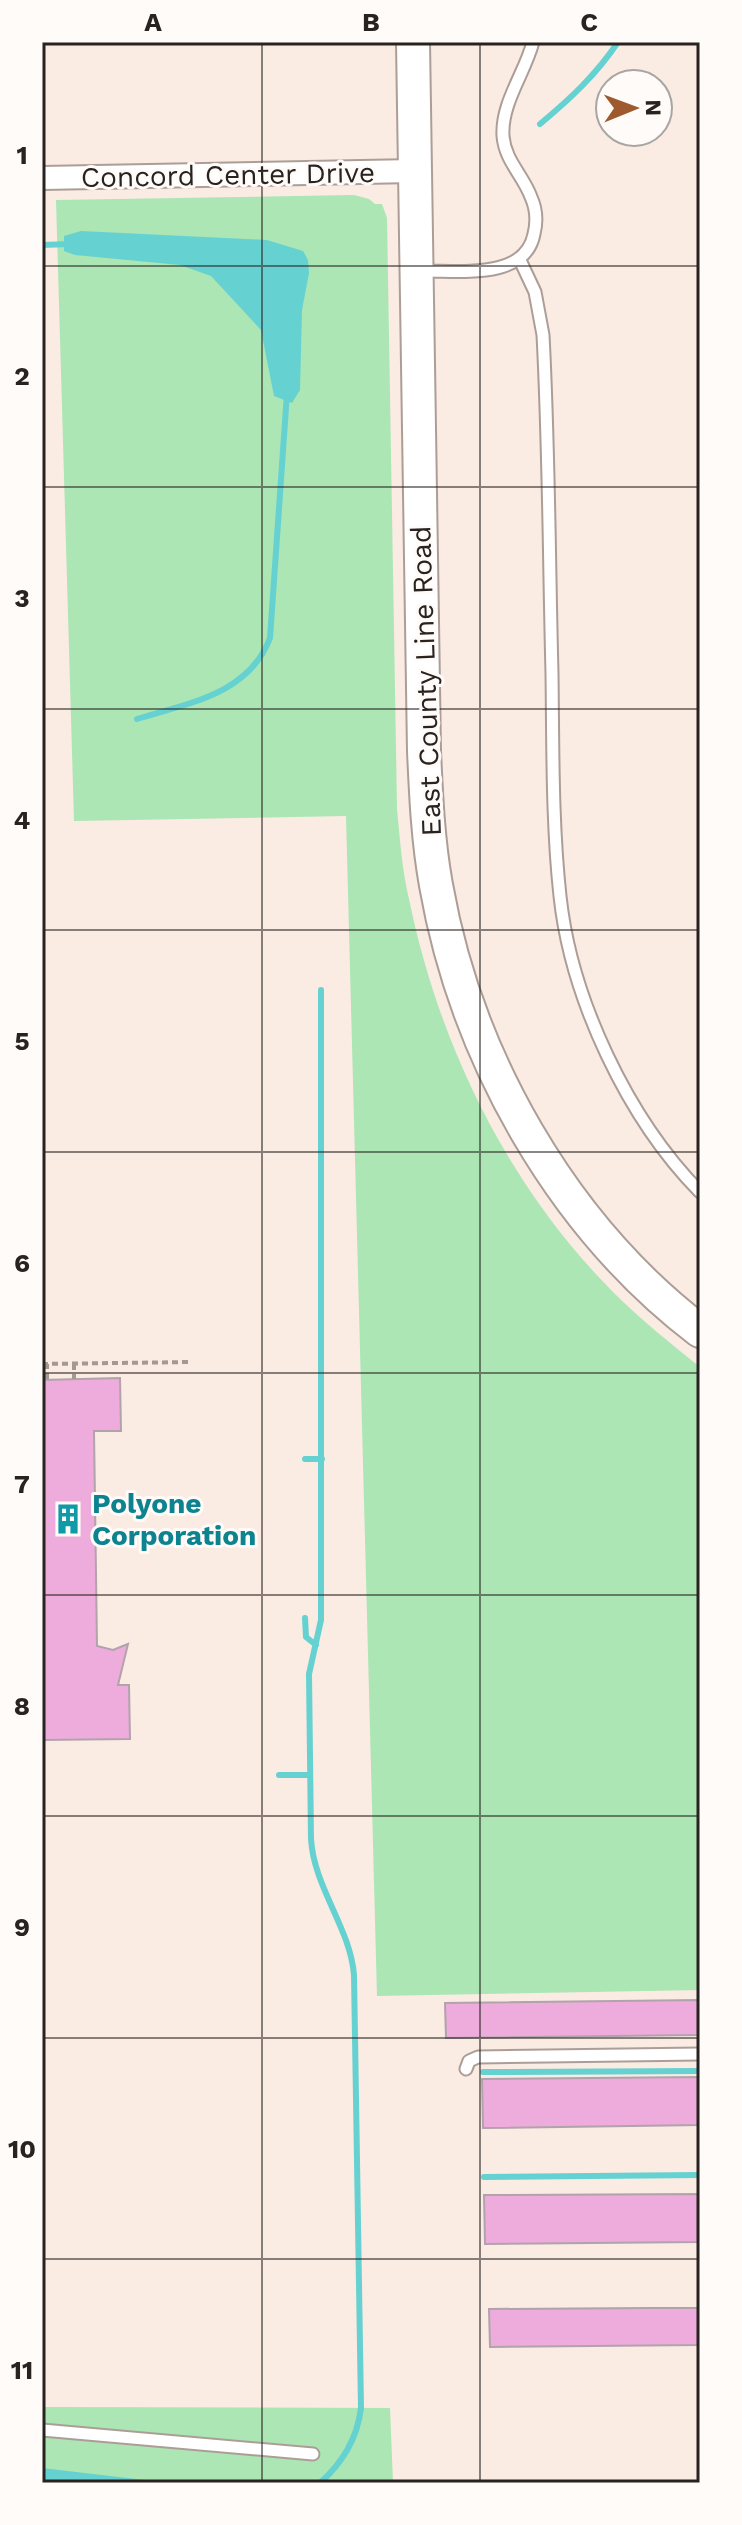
<svg xmlns="http://www.w3.org/2000/svg" width="742" height="2525" viewBox="0 0 742 2525" font-family="'Work Sans',sans-serif">
	<style>
		.green { fill: #abe6b4 }
		.water { fill: #66d1d1 }
		.lines { fill: none; stroke-linecap: round; stroke-linejoin: round }
		.stream { stroke: #66d1d1; stroke-width: 6 }
		.building { fill: #edacdb; stroke: #b0a3ac; stroke-width: 2 }
		.service-casing { stroke: #ac9e97; stroke-width: 15 }
		.minor-casing { stroke: #ac9e97; stroke-width: 26 }
		.secondary-casing { stroke: #ac9e97; stroke-width: 36 }
		.path { stroke: #a39892; stroke-width: 4; stroke-dasharray: 6 4; stroke-linecap: butt }
		.service { stroke: #fff; stroke-width: 11 }
		.minor { stroke: #fff; stroke-width: 22 }
		.secondary { stroke: #fff; stroke-width: 32 }
		.grid { fill: none; stroke: #282320; stroke-width: 2; stroke-opacity: 0.55 }
		.labels { text-anchor: middle; dominant-baseline: central; stroke-width: 6; stroke-linejoin: round; paint-order: stroke }
		.street-label { font-size: 28px; fill: #282320; stroke: #fefbf9 }
		.culture-label { font-size: 28px; font-weight: bold; fill: #0d838f; stroke: #fefbf9; text-anchor: start }
		.neatline { fill: none; stroke: #282320; stroke-width: 3 }
		.grid-label { font-size: 26px; text-anchor: middle; font-weight: bold; fill: #282320 }
	</style>
	<rect width="100%" height="100%" fill="#faebe3"/>
	<path class="green" d="M354,195L369,199L375,204H382L387,218L397,809C400,839 402,870 409,899C439,1045 507,1185 613,1292C640,1319 670,1343 700,1367V1990L377,1996L346,816L74,821L56,200Z
		M42,2407L390,2408L393,2483H42Z"/>
	<path class="water" d="M81,231L267,240L303,251L308,260L309,273L302,310L300,390L292,403L274,396L261,330L211,276L180,265L75,255L64,251V236Z
		M42,2468L170,2483H42Z"/>
	<g class="lines">
		<path class="stream" d="M540,124C570,99 596,75 618,42
			M42,245L70,244
			M137,719C189,703 249,694 270,638L287,393
			M305,1459H322
			M305,1618L306,1637L316,1645
			M279,1775H310
			M483,2072L700,2071
			M484,2177L700,2175
			M320,2483C343,2462 357,2439 361,2408L354,1975C350,1927 314,1888 311,1839L309,1674L321,1620V990"/>
	</g>
	<path class="building" d="M120,1378L121,1431H94L97,1646L113,1650L128,1644L118,1685H129L130,1739L42,1740V1380Z
		M700,2000V2035L446,2038L445,2003Z
		M700,2077V2125L483,2128L482,2079Z
		M700,2194V2242L485,2244L484,2195Z
		M648,2308H700V2345L490,2347L489,2309Z"/>
	<g class="lines">
		<g class="service-casing">
			<path id="service" d="M519,258L535,292L543,335C549,447 549,560 552,673C553,747 552,823 560,896C571,999 628,1119 700,1192
				M421,271C457,270 525,281 534,234C537,222 536,208 531,197C523,175 505,161 503,136C501,103 525,73 533,42
				M466,2069L469,2061L478,2057L700,2054
				M42,2430L313,2454"/>
		</g>
		<g class="minor-casing">
			<path id="minor" d="M42,178L415,171"/>
		</g>
		<g class="secondary-casing">
			<path id="secondary" d="M413,42L424,751C426,796 428,841 436,885C466,1056 561,1225 700,1331"/>
		</g>
		<path class="path" d="M42,1364L190,1362
			M74,1364V1379
			M47,1379V1364"/>
		<use href="#service" class="service"/>
		<use href="#minor" class="minor"/>
		<use href="#secondary" class="secondary"/>
	</g>
	<path class="grid" d="M262,42V2483M480,42V2483M42,266H700M42,487H700M42,709H700M42,930H700M42,1152H700M42,1373H700M42,1595H700M42,1816H700M42,2038H700M42,2259H700"/>
	<defs>
		<g id="building-bare" transform="scale(2.4)"><path d="M-4-6H4V6H1V3H-1V6H-4ZM-2.5-4.3h1.7v1.8h-1.7ZM.8-4.3h1.7v1.8H.8ZM-2.5-1h1.7V.8h-1.7ZM.8-1h1.7V.8H.8Z" fill="#0f9aa8" stroke="#fefbf9" stroke-width="2.5" paint-order="stroke"/></g>
	</defs>
	<g fill-rule="evenodd">
		<use href="#building-bare" x="68" y="1519"/>
	</g>
	<g class="labels">
		<g class="street-label">
			<text transform="translate(228 175) rotate(-1)">Concord Center Drive</text>
			<text transform="translate(426 681) rotate(-92)">East County Line Road</text>
		</g>
		<g class="culture-label">
			<text x="92" y="1503">Polyone<tspan x="92" dy="32">Corporation</tspan></text>
		</g>
	</g>
	<rect width="742" height="2525" fill="none" stroke="#fefbf9" stroke-width="88"/>
	<g transform="translate(634 108) rotate(89)"><circle r="38" fill="#fefbf9" stroke="#a8a5a2" stroke-width="2"/>
	<path d="M0-6L14 30L0 20L-14 30Z" fill="#9e592e"/>
	<text y="-12" font-size="22" font-weight="bold" text-anchor="middle" fill="#282320">N</text>
	</g>
	<rect x="44" y="44" width="654" height="2437" class="neatline"/>
	<g class="grid-label">
		<text x="153" y="31">A</text>
		<text x="371" y="31">B</text>
		<text x="589" y="31">C</text>
		<text x="22" y="164">1</text>
		<text x="22" y="385">2</text>
		<text x="22" y="607">3</text>
		<text x="22" y="829">4</text>
		<text x="22" y="1050">5</text>
		<text x="22" y="1272">6</text>
		<text x="22" y="1493">7</text>
		<text x="22" y="1715">8</text>
		<text x="22" y="1936">9</text>
		<text x="22" y="2158">10</text>
		<text x="22" y="2379">11</text>
	</g>
</svg>
